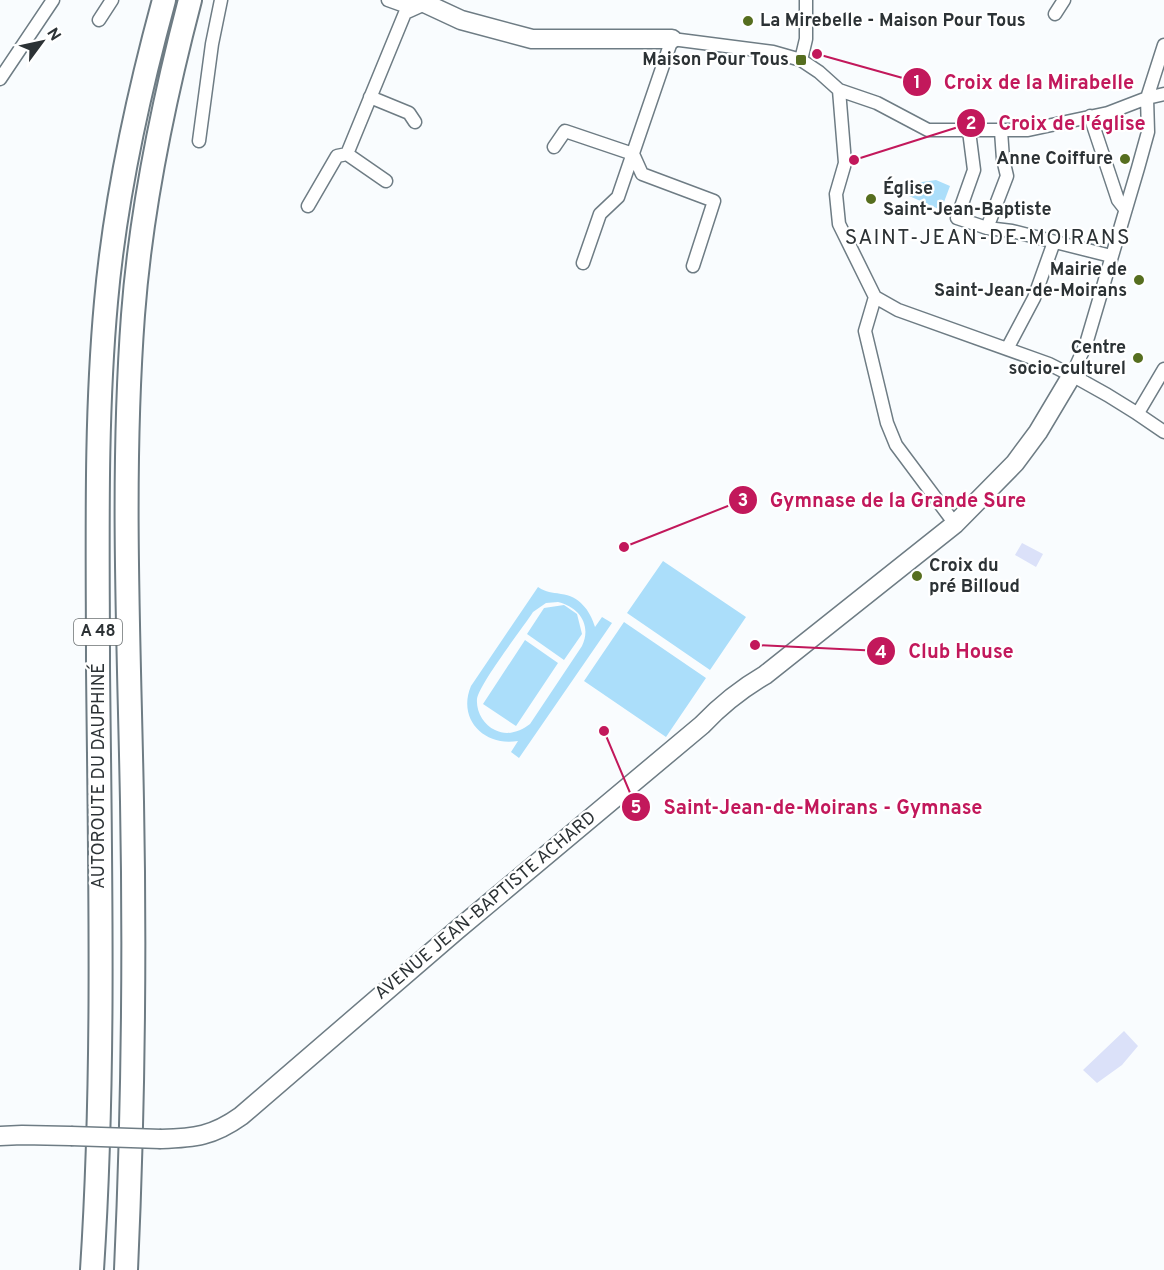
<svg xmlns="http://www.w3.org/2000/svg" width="1164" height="1270" viewBox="0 0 1164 1270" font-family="Overpass,sans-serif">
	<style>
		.green { fill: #abdefa; fill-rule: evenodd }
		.water { fill: #dbe1f9 }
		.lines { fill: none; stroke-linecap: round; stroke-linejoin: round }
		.street-casing { stroke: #6e7c84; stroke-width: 15 }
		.secondary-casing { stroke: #6e7c84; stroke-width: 21 }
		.highway-casing { stroke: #6e7c84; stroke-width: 26 }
		.street { stroke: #fff; stroke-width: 12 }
		.secondary { stroke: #fff; stroke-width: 18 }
		.highway { stroke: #fff; stroke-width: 22 }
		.secondary-bridge-casing { stroke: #6e7c84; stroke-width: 21; stroke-linecap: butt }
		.secondary-bridge { stroke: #fff; stroke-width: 18 }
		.poi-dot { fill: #566e1f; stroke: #fff; stroke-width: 2 }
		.labels { text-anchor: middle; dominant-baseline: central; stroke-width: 4.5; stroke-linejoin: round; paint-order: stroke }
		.shield { fill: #fff; stroke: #6b7072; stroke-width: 1.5 }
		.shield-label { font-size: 16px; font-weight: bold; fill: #2c3235 }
		.poi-label { font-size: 18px; font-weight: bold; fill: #2c3235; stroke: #fff; text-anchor: end }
		.street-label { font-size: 18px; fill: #2c3235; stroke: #fff }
		.quarter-label { font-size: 21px; letter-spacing: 1.5px; fill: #2c3235; stroke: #fff }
		.leader { fill: none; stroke: #c2185b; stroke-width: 2 }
		.callout-dot { fill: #c2185b; stroke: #fff; stroke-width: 2 }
		.mark-label { font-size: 18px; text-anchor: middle; font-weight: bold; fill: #fff }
		.callout-label { font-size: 20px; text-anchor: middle; font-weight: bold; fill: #c2185b; stroke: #fff; stroke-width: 4.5; stroke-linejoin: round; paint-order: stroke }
	</style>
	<rect width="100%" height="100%" fill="#f9fcfe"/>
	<path class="green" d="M936,180L950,186L941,210L900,192L901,185Z
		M663,561L746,617L710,670L627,613Z
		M538,587C547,593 551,592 561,594C579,596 590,610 595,627L602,617L612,623L519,758L511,752L518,741C484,747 457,719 471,686ZM558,602C579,607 592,625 582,646L530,724C520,732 507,736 495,730C484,725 476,712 477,699C479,684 522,629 533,612L546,603Z
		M564,605L577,614L582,634L564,660L527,634L544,608Z
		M624,622L706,678L666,737L584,681Z
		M525,640L558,663L516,726L483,704Z"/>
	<path class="water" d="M1022,543L1043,554L1036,567L1015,555Z
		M1124,1031L1138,1046L1122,1065L1097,1083L1083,1070Z"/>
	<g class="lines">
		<g class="street-casing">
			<path id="street" d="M388,0L402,5L418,4
				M1055,14L1064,0
				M99,20L112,0
				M801,60L806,39V0
				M0,79L53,0
				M839,90L845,163L836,194L839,224L875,297
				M370,97L409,113L415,122
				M1090,116L1118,200L1125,209
				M969,131L974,170L957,218L987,228L1012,231L1111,256
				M199,141L212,44L221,0
				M554,147L565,131L633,154L642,174L714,201L693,266
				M386,181L347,154L405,13L425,4
				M308,206L337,156L347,154
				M987,228L1007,176L1003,159L1001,131
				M583,263L600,214L618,197L672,39L773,52L801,60L819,72L839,90L877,103L928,130H1028L1108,113L1147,98L1164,94
				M875,297L898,310L1049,364C1089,383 1128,406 1164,432
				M875,297L865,331L887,423L896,445L955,524
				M1007,349L1034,298L1054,242
				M1072,375L1086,344L1138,168L1148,132L1147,98L1164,45
				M1138,413L1164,369"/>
		</g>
		<g class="secondary-casing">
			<path id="secondary" d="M418,0L461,20L532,39H672
				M0,1136L22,1135L71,1136
				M161,1139C195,1138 213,1136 241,1116L457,930L702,725C721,705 741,689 765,675L955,524L1015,463L1038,432L1072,375"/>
		</g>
		<g class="highway-casing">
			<path id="highway" d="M92,1270C105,1070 100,868 98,667C98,545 95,423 106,302C115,200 137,99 164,0
				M126,1270C133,1114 135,958 132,802C129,640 121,477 133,315C141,208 163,103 190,0"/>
		</g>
		<use href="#street" class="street"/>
		<use href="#secondary" class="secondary"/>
		<use href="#highway" class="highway"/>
		<g class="secondary-bridge-casing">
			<path id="secondary-bridge" d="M71,1136L161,1139"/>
		</g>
		<use href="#secondary-bridge" class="secondary-bridge"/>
	</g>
	<g class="poi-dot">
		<circle cx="748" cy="21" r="6"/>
		<rect x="795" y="54" width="12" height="12" rx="3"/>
		<circle cx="1125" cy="159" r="6"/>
		<circle cx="871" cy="199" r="6"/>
		<circle cx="1139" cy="280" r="6"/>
		<circle cx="1138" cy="358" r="6"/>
		<circle cx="917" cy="576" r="6"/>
	</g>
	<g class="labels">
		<rect class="shield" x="74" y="619" width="48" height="26" rx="4.5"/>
		<g class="shield-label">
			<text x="98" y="632">A 48</text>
		</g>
		<g class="poi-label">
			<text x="760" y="21" text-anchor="start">La Mirebelle - Maison Pour Tous</text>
			<text x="789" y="60">Maison Pour Tous</text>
			<text x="1113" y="159">Anne Coiffure</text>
			<text x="883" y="189" text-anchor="start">Église<tspan x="883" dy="21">Saint-Jean-Baptiste</tspan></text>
			<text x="1127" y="270">Mairie de<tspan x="1127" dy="21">Saint-Jean-de-Moirans</tspan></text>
			<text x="1126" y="348">Centre<tspan x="1126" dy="21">socio-culturel</tspan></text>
			<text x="929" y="566" text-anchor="start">Croix du<tspan x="929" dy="21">pré Billoud</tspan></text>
		</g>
		<g class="street-label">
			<text transform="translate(99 776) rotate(-90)">AUTOROUTE DU DAUPHINÉ</text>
			<text transform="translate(486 906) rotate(-40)">AVENUE JEAN-BAPTISTE ACHARD</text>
		</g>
		<g class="quarter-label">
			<text x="988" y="238">SAINT-JEAN-DE-MOIRANS</text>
		</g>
	</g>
	<path class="leader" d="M817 54L917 82M854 160L971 123M624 547L743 500M755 645L881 651M604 731L636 807"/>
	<g class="callout-dot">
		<circle cx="817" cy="54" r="6"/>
		<circle cx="854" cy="160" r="6"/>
		<circle cx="624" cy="547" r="6"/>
		<circle cx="755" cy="645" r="6"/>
		<circle cx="604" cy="731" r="6"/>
		<circle cx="917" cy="82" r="15"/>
		<circle cx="971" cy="123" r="15"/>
		<circle cx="743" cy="500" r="15"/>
		<circle cx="881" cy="651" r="15"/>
		<circle cx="636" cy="807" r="15"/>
	</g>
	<g class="mark-label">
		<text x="917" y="88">1</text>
		<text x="971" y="129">2</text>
		<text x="743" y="506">3</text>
		<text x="881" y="658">4</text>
		<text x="636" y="813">5</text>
	</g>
	<g class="callout-label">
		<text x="1039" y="89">Croix de la Mirabelle</text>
		<text x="1072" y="130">Croix de l'église</text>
		<text x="898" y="507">Gymnase de la Grande Sure</text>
		<text x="961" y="658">Club House</text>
		<text x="823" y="814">Saint-Jean-de-Moirans - Gymnase</text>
	</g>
	<g transform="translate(42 42) rotate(57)" stroke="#ffffff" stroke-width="4.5" paint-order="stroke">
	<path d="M0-4.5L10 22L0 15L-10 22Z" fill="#2c3235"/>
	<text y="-9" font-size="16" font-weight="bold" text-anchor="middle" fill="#2c3235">N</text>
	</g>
</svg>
